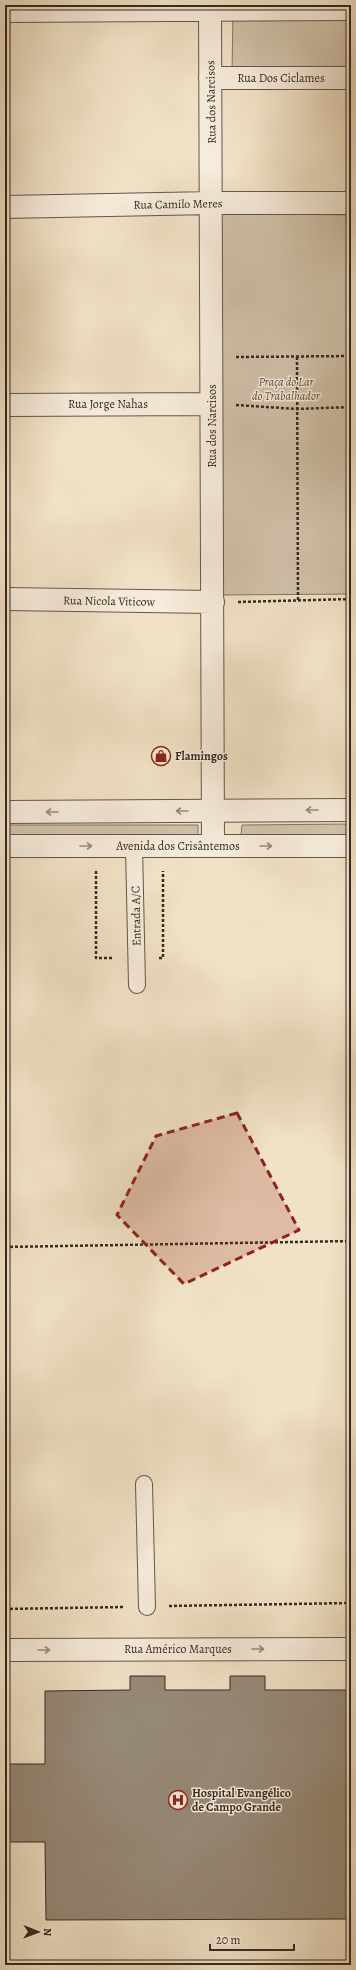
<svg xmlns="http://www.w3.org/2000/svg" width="356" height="1970" viewBox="0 0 356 1970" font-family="Alegreya,serif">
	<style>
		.green { fill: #d1c2ab; stroke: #827566 }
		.building { fill: #968978; stroke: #342822 }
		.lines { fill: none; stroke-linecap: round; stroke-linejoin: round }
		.service-casing { stroke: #63564b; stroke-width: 18 }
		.minor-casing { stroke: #63564b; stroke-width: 24 }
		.tertiary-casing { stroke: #63564b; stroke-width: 24 }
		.path { stroke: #342822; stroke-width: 2.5; stroke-dasharray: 3 2; stroke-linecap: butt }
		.service { stroke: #f6ecdb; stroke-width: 16 }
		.minor { stroke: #f6ecdb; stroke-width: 22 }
		.tertiary { stroke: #f6ecdb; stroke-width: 22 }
		.oneway { stroke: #958a7e }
		.marked { fill: #8f2418; fill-opacity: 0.2; stroke: #8f2418; stroke-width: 3; stroke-dasharray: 8 5; stroke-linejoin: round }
		.labels { text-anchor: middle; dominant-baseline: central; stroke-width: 3; stroke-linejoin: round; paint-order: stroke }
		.street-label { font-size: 12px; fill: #342822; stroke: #f6ecdb }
		.park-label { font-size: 12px; font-style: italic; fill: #5b4e44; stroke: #f6ecdb }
		.poi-label { font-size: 12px; font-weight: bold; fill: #342822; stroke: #f6ecdb; text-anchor: start }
	</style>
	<rect width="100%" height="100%" fill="#f1e2c7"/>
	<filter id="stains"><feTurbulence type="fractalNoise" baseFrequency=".005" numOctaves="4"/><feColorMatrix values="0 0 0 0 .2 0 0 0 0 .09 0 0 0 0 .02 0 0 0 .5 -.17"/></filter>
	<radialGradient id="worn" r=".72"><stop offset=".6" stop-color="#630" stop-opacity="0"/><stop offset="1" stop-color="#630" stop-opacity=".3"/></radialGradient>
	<path class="green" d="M233,12H351V74H232Z
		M221,213L351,215V594L222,595Z
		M351,824V835H241L242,825Z
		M5,825H198V835H5Z"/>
	<path class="building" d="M130,1676H165V1690H230V1676H265V1690H351V1919L46,1920L45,1842H5V1764H45V1691L130,1690Z"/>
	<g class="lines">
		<g class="service-casing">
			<path id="service" d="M134,847L137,985
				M144,1484L147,1607"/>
		</g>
		<g class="minor-casing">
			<path id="minor" d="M210,5L213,846
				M5,11L351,9
				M210,78H351
				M5,207L212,203H351
				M5,405L211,404
				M5,599L213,602
				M5,1650L351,1649"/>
		</g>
		<g class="tertiary-casing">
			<path id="tertiary" d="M5,812L351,810
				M5,846H351"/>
		</g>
		<path class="path" d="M236,357L351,356
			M297,357L298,601
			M236,405L297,409L351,407
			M238,602L351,599
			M96,871V958H114
			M159,958H163V871
			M5,1247L351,1241
			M169,1606L351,1603
			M5,1609L124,1607"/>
		<use href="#service" class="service"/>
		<use href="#minor" class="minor"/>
		<use href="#tertiary" class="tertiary"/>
	</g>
	<defs><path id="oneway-shaft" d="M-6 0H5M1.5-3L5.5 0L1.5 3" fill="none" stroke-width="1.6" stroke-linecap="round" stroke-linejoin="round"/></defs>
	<g class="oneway">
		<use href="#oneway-shaft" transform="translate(312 810) rotate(180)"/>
		<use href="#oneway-shaft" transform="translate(182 811) rotate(180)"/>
		<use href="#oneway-shaft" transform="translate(52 812) rotate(180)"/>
		<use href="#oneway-shaft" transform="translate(86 846)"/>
		<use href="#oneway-shaft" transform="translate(266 846)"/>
		<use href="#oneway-shaft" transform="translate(258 1649)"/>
		<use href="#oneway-shaft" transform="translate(44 1650)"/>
	</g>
	<path class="marked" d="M237,1113L299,1230L184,1284L117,1215L156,1136Z"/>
	<defs>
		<g id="shop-ring" transform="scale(1)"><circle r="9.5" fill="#f6ecdb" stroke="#8f2418" stroke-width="1.5"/><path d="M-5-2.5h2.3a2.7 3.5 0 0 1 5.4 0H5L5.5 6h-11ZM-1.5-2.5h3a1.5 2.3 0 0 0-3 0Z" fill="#8f2418"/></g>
		<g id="hospital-ring" transform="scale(1)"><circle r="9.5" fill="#f6ecdb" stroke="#8f2418" stroke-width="1.5"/><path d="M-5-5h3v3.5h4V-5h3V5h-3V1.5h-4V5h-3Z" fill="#8f2418"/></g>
	</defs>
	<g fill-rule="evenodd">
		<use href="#shop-ring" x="161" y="756"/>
		<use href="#hospital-ring" x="178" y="1800"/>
	</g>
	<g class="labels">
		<g class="street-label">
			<text x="281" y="78">Rua Dos Ciclames</text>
			<text transform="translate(211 102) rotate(-91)">Rua dos Narcisos</text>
			<text transform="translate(178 204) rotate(-1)">Rua Camilo Meres</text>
			<text x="108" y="404">Rua Jorge Nahas</text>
			<text transform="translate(212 426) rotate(-90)">Rua dos Narcisos</text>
			<text transform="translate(109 601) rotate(1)">Rua Nicola Viticow</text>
			<text x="178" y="846">Avenida dos Crisântemos</text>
			<text transform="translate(136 916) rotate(-91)">Entrada A/C</text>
			<text x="178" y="1649">Rua Américo Marques</text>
		</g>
		<g class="park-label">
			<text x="286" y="382">Praça do Lar<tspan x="286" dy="14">do Trabalhador</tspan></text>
		</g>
		<g class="poi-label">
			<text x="175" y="756">Flamingos</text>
			<text x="192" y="1793">Hospital Evangélico<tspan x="192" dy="14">de Campo Grande</tspan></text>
		</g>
	</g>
	<rect width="356" height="1970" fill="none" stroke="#f1e2c7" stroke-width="20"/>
	<rect x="6" y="6" width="344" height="1958" fill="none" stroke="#342822" stroke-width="2"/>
	<rect x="10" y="10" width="336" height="1950" fill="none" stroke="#342822"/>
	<g transform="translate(38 1932) rotate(91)" stroke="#f6ecdb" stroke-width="3" paint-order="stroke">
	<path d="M0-3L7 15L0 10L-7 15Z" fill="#342822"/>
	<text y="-6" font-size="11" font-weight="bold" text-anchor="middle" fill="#342822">N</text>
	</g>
	<path d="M210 1944v6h84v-6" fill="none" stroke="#342822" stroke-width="2"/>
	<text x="216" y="1944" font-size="12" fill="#342822" stroke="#f6ecdb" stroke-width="3" paint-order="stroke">20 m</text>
	<rect width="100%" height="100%" filter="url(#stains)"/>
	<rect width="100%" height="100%" fill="url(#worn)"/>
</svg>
